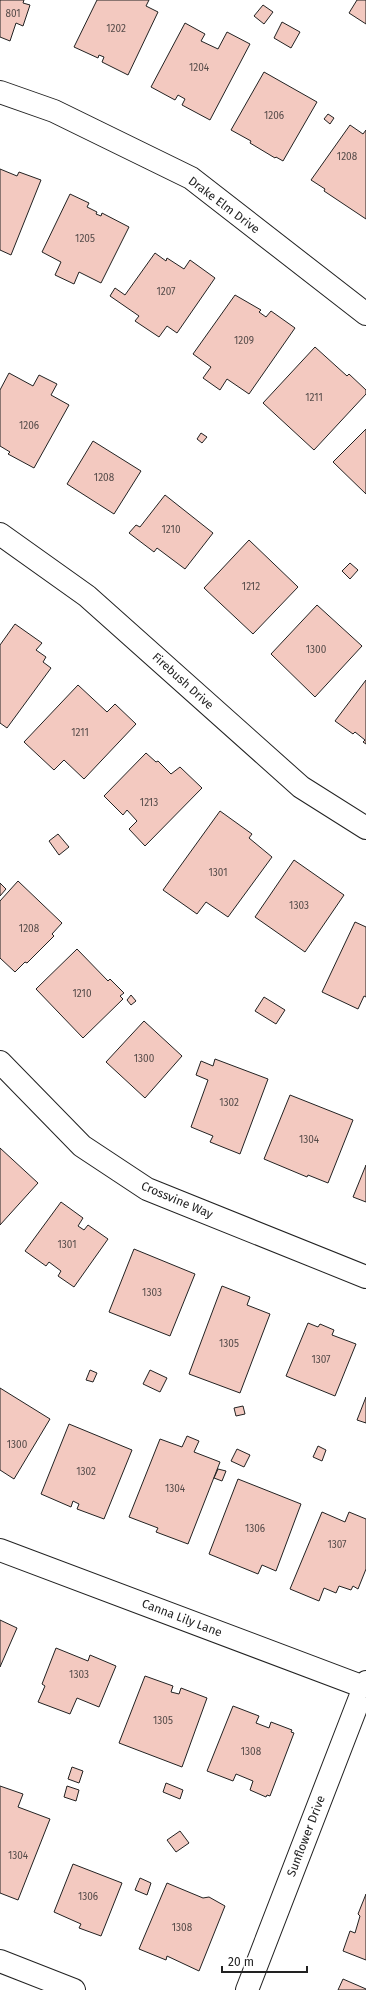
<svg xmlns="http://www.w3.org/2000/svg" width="366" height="1990" viewBox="0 0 366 1990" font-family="'Fira Sans',sans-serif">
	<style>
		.building { fill: #f3c9c0; stroke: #222 }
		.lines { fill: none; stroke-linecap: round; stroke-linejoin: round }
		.minor-casing { stroke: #222; stroke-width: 24 }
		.minor { stroke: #fff; stroke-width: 22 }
		.labels { text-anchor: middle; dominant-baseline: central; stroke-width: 3; stroke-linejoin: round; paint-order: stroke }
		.number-label { font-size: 10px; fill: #564c4a }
		.street-label { font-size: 12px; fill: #222; stroke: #fff }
	</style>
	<rect width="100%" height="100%" fill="#fff"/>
	<path class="building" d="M0,0H24L23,3L30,5L23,26L16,23L10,41L0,37Z
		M97,0H149L146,6L158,12L128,75L102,62L104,57L99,55L98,58L74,47Z
		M357,0H366V24L349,13Z
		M263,5L273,12L264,24L254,16Z
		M282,22L300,32L291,48L274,38Z
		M185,23L205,34L201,41L218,49L227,32L250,44L210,120L182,105L185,99L178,95L175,100L151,87Z
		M264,72L317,102L283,161L276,157L275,158L250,143L251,141L231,130Z
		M328,114L334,118L330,124L324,119Z
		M350,125L363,134L366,130V219L324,191L325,189L311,180Z
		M0,169L17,176L19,172L41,180L11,255L0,250Z
		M70,194L89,203L87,207L97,212L96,214L101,216L102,213L129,227L101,283L79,272L74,284L55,275L61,262L42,252Z
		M155,253L166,261L167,258L184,269L190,260L215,278L177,333L167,326L159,337L135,321L139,316L110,296L115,288L125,295Z
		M235,295L261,310L259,312L266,317L271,311L295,328L249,394L227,379L220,390L203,378L211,367L193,354Z
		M315,347L347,376L349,374L366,390V394L314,450L263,403Z
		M9,373L33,386L39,375L57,384L51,395L69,405L34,468L8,454L10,452L0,446V390Z
		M366,429V494L333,462Z
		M201,433L207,437L202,443L197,439Z
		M93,441L141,471L114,514L67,484Z
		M165,495L213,533L185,569L157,548L154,552L129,533L136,525L140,527Z
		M249,540L298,587L253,634L204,588Z
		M350,563L358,570L350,579L342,571Z
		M317,605L362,646L315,697L271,654Z
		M15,624L42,643L36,650L46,657L43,662L51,668L7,728L0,723V645Z
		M366,680V744L363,742L365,740L355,732L353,734L335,721Z
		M78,685L107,712L115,704L136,724L84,779L64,760L54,770L24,742Z
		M146,753L156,762L158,761L171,774L180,767L202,788L145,846L129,829L137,821L127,810L123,815L104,796Z
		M220,811L252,834L249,838L272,857L228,917L206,902L197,914L163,890Z
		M58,834L69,847L59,855L49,841Z
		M294,860L344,895L305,952L255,917Z
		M18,881L62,923L52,934L54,936L27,963L25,962L15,972L0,958V901Z
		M0,883L6,889L0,896Z
		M355,922L366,927V997L364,996L358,1009L322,992Z
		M77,949L108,981L110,979L124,993L120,996L123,999L83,1038L36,989Z
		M131,995L136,1001L131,1005L127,1000Z
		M264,997L285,1010L276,1024L255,1011Z
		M144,1021L182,1056L145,1098L106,1062Z
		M215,1059L268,1079L240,1154L210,1142L213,1136L191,1127L208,1080L196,1075L201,1061L213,1066Z
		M290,1095L353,1120L328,1183L308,1175L307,1177L264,1159Z
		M0,1148L38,1183L0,1225Z
		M366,1165V1202L353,1197Z
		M61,1202L83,1218L78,1226L84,1230L88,1225L108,1239L74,1287L58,1276L61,1271L49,1262L46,1266L25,1251Z
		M134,1249L195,1274L170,1336L109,1312Z
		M222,1286L250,1297L247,1305L270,1314L240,1393L189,1374Z
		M308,1323L318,1327L320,1324L334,1330L332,1335L356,1344L335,1396L286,1376Z
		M90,1370L97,1373L93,1382L86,1380Z
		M150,1370L167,1378L160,1392L143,1384Z
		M0,1388L50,1419L14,1479L0,1470Z
		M366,1397V1423L357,1420Z
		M243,1406L245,1414L236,1416L234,1408Z
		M69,1424L132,1450L104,1519L77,1509L79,1504L73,1501L71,1507L41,1494Z
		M187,1436L199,1441L194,1452L220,1462L188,1544L156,1532L158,1528L129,1517L160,1439L182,1447Z
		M318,1446L326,1450L322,1461L313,1457Z
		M237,1449L250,1455L244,1467L231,1461Z
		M218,1469L226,1471L222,1481L214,1478Z
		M238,1479L301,1504L276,1571L262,1565L258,1574L209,1554Z
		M322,1512L345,1522L349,1512L366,1519V1569L358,1589L353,1586L351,1590L339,1586L336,1593L324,1588L319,1601L290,1589Z
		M0,1620L17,1628L0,1667Z
		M56,1648L88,1661L90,1655L116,1666L99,1707L77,1698L70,1714L38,1702L45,1686L42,1684Z
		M145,1676L173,1686L171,1692L179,1694L181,1688L207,1698L182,1767L119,1743Z
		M233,1706L259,1716L256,1723L269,1728L271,1722L292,1730L291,1732L294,1733L270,1796L267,1795L266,1797L250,1790L253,1781L236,1774L233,1781L207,1771Z
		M72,1767L83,1771L79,1783L68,1779Z
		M166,1783L183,1790L180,1799L163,1792Z
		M0,1786L23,1794L18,1807L50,1819L18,1900L0,1893Z
		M67,1786L79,1790L76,1801L64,1797Z
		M180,1831L189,1843L176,1852L167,1840Z
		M73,1864L122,1883L101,1936L79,1928L81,1924L54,1912Z
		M140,1878L151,1883L147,1895L135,1890Z
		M167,1883L203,1898L209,1897L225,1906L199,1971L167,1956L166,1960L139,1949Z
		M366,1894V1960L343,1951L350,1931L355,1933L360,1916L358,1914Z
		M343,1979L366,1989V1990H338Z"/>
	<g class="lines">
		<g class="minor-casing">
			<path id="minor" d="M0,92L54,111L191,178L366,314
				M0,534L87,596L301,787L366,828
				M0,1062L82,1146L147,1189L366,1277
				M0,1550L364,1687
				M0,1961L74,1990
				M247,1990L366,1682"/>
		</g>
		<use href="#minor" class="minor"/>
	</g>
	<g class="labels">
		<g class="number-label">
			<text x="13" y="14">801</text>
			<text x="116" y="29">1202</text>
			<text x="199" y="68">1204</text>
			<text x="274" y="116">1206</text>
			<text x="347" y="157">1208</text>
			<text x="85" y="239">1205</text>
			<text x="166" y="292">1207</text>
			<text x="244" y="341">1209</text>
			<text x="314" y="398">1211</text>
			<text x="29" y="426">1206</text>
			<text x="104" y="478">1208</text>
			<text x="171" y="530">1210</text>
			<text x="251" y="587">1212</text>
			<text x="316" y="650">1300</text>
			<text x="80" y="733">1211</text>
			<text x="149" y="803">1213</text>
			<text x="218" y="873">1301</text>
			<text x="299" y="906">1303</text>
			<text x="29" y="929">1208</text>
			<text x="82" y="994">1210</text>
			<text x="144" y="1059">1300</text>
			<text x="229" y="1103">1302</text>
			<text x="309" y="1140">1304</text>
			<text x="67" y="1245">1301</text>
			<text x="152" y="1293">1303</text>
			<text x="229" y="1344">1305</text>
			<text x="321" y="1360">1307</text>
			<text x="17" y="1445">1300</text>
			<text x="86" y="1472">1302</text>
			<text x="175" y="1489">1304</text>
			<text x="255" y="1529">1306</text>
			<text x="337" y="1545">1307</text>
			<text x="79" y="1675">1303</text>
			<text x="163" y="1721">1305</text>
			<text x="251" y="1752">1308</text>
			<text x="18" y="1856">1304</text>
			<text x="88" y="1897">1306</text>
			<text x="182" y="1928">1308</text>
		</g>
		<g class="street-label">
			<text transform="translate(224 205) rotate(37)">Drake Elm Drive</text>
			<text transform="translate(183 681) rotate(42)">Firebush Drive</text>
			<text transform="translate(177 1200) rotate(23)">Crossvine Way</text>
			<text transform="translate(182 1618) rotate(21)">Canna Lily Lane</text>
			<text transform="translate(306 1836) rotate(-69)">Sunflower Drive</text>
		</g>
	</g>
	<path d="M222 1966v6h85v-6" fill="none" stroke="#222222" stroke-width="2"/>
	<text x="228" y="1966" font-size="12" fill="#222222" stroke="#ffffff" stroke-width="3" paint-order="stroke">20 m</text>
</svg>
